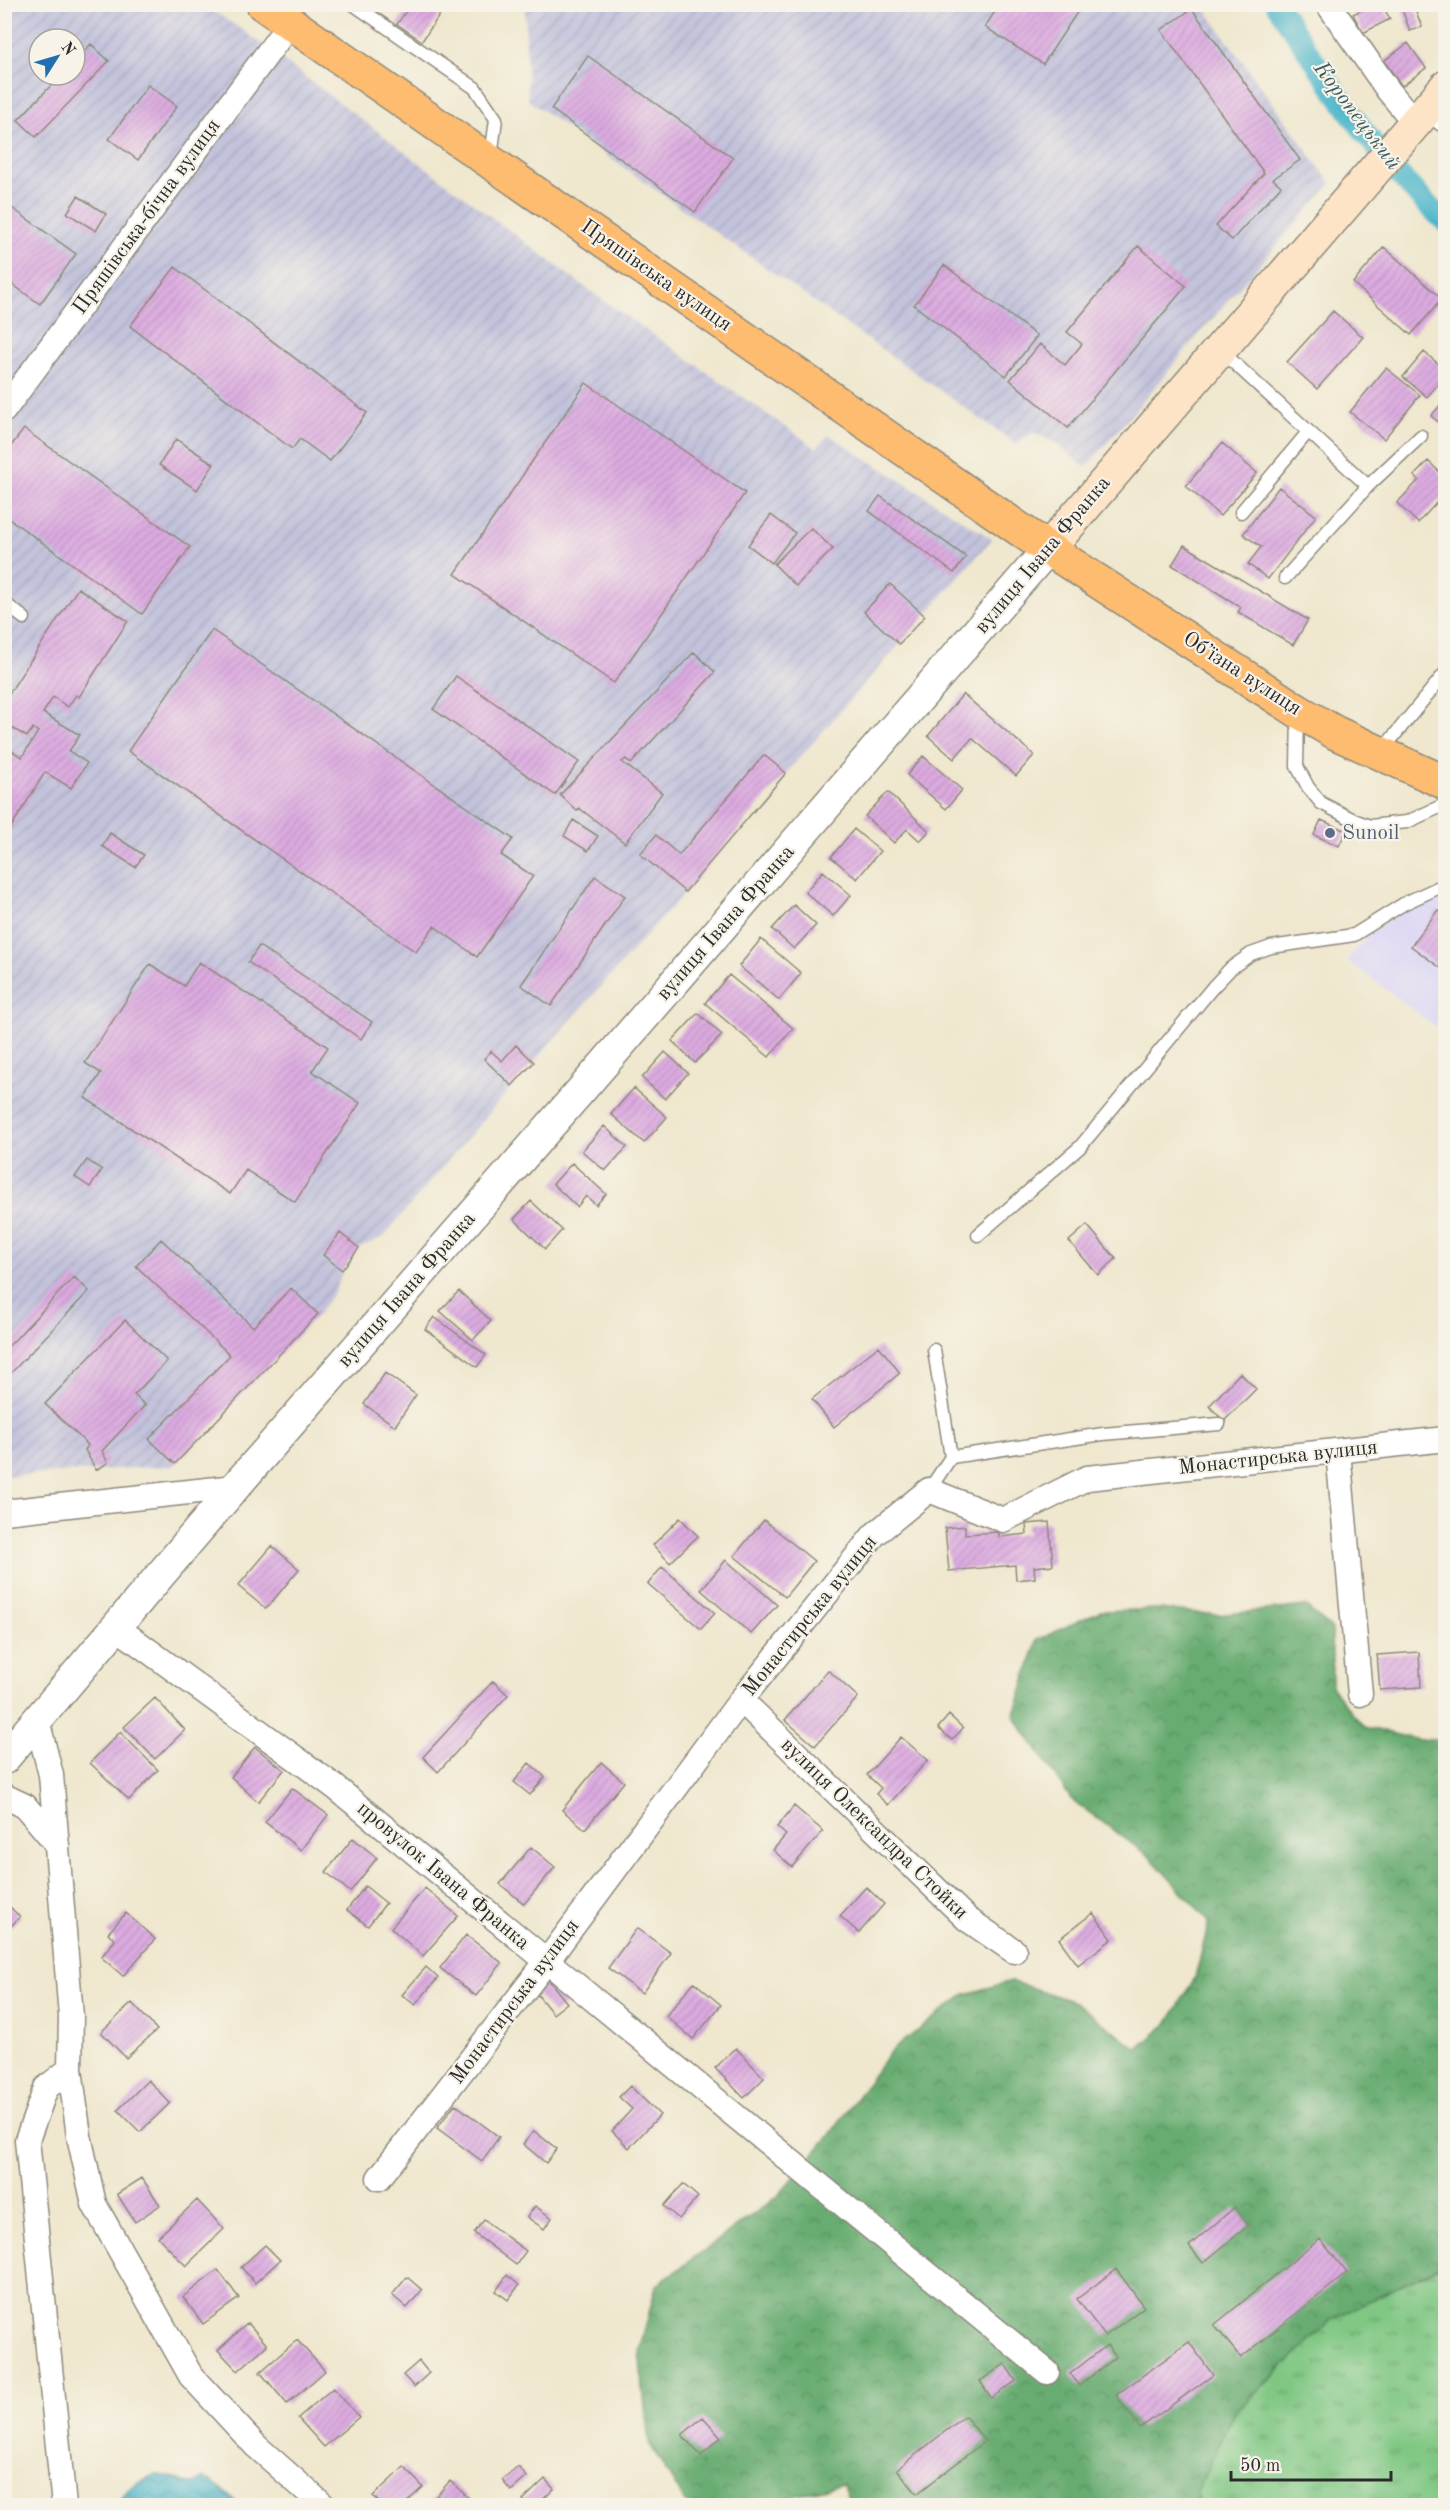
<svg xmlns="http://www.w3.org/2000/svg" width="1450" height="2510" viewBox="0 0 1450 2510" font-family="'Old Standard TT',serif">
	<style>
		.built { fill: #dcd6f6 }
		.industrial { fill: url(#industrial-furrows); fill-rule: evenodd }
		.grass { fill: url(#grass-tufts); stroke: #557957; stroke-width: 1.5 }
		.forest { fill: url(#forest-crowns); stroke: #496c4e; stroke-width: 1.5 }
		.water { fill: url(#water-waves); stroke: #3c707a; stroke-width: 1.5 }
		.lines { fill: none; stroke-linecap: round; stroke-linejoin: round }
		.canal { stroke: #4cb6ca; stroke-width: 22 }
		.building { fill: url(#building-hatch) }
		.service-casing { stroke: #8d897c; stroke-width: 15 }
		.minor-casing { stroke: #8d897c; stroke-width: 27 }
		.tertiary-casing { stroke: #8d897c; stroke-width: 33 }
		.secondary-casing { stroke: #8d897c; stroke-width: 36 }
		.primary-casing { stroke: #8d897c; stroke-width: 36 }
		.service { stroke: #fff; stroke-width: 12 }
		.minor { stroke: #fff; stroke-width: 24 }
		.tertiary { stroke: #fff; stroke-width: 30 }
		.secondary { stroke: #fee4c6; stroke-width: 33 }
		.primary { stroke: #fdbc70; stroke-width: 33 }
		.service-dot { fill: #5c6f8a; stroke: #f7f3e8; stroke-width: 2 }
		.labels { text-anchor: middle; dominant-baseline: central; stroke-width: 4.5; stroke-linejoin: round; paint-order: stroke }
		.street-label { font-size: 21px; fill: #2b2b2b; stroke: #f7f3e8 }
		.service-label { font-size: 21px; fill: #4e5e75; stroke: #f7f3e8; text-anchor: start }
		.water-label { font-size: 22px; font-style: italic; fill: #375c63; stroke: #f7f3e8 }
	</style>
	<defs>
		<pattern id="industrial-furrows" width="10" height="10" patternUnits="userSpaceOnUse" patternTransform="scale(1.5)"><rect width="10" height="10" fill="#c2c2dc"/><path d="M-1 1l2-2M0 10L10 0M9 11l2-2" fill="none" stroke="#a7a7bd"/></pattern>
		<pattern id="grass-tufts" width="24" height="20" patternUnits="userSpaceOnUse" patternTransform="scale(1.5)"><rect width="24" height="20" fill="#7fc783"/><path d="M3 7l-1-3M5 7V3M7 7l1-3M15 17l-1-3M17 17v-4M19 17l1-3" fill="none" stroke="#68a26b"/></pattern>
		<pattern id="forest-crowns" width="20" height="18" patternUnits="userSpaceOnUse" patternTransform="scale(1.5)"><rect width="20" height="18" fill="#67ac71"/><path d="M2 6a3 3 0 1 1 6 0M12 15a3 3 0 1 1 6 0" fill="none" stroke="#558c5d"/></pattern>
		<pattern id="water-waves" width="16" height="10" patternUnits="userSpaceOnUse" patternTransform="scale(1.5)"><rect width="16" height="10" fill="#4cb6ca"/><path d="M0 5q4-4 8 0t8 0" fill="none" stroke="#3f94a4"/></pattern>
		<pattern id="building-hatch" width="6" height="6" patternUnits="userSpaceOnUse" patternTransform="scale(1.5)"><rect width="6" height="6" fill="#dcabe0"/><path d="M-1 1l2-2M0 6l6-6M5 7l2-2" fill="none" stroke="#bd93c0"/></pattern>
	</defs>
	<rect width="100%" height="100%" fill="#f7f3e8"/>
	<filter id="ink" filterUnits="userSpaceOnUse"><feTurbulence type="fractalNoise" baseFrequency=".0167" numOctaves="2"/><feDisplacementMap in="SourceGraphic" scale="12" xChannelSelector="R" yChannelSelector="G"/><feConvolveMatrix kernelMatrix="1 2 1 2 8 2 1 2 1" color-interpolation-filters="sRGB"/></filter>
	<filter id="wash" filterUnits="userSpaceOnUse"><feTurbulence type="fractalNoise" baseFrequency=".008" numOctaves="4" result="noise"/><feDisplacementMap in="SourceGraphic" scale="24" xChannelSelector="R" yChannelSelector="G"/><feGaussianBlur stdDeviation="1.35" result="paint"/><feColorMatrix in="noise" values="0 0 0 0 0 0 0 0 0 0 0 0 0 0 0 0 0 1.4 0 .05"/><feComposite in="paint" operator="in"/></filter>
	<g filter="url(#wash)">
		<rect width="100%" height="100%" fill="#efe7ce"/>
		<path class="built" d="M1445,891V1015L1436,1027L1347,960L1369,933L1407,909Z"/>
		<path class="industrial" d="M5,5H204L244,31L594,294L816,448L829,435L992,539L786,773L685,892L512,1086L383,1237L359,1248L343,1270L336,1289L318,1314L172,1466L5,1476ZM39,39H75V75H39Z
			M520,5H1202L1331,184L1228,300L1086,468L1056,443L1034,432L1016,444L528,100L525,8Z"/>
		<path class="grass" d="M1445,2264V2505L1196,2506L1197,2491L1232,2416L1335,2317Z"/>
		<path class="forest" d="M1305,1606L1332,1629V1688L1364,1727L1419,1740L1445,1738V2264L1335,2317L1232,2416L1197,2491L1196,2505H852L843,2484L786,2498L776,2505H692L685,2502L649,2443L639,2352L656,2286L778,2196L829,2136L889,2053L963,1995L1011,1981L1075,2002L1137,2049L1168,2023L1195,1978L1209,1922L1150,1857L1071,1799L1014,1716L1037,1640L1100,1611L1160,1609L1218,1615Z"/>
		<path class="water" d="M154,2475C159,2475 165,2476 170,2477C184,2481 190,2490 203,2478L213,2482L239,2505H119C124,2488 138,2482 154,2475Z"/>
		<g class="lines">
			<path class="canal" d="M1276,4C1327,79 1377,161 1446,222"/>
		</g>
		<g id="blocks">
			<path class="building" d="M407,4H447L422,41L397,24L410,6Z
				M999,5H1082L1043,64L985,27Z
				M1372,5H1382L1390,19L1363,33L1353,14Z
				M1414,6L1422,27L1410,31L1402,10Z
				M1192,9L1300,160L1273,179L1281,186L1232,240L1216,226L1264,173L1161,30Z
				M1408,43L1426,68L1402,86L1384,61Z
				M91,44L109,61L36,137L18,120L61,75H75V61Z
				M588,56L733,158L695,212L551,109Z
				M148,85L177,106L138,160L109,139Z
				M78,196L106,214L96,231L67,213Z
				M5,203L76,254L40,304L5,279Z
				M1138,246L1186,286L1068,428L1010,380L1040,344L1065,365L1082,344L1067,332Z
				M1384,247L1442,299L1411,335L1353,283Z
				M944,265L1037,336L1006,376L914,305Z
				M175,267L367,413L330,461L300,439L292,449L130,326Z
				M1333,311L1363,337L1317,389L1287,362Z
				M1424,352L1446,370V383L1442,380L1427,397L1403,377Z
				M1386,368L1420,395L1384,439L1350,412Z
				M586,383L745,493L614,683L455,574Z
				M1446,399V428L1431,416Z
				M24,429L190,547L142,614L4,515V455Z
				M176,439L214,464L197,490L159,465Z
				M1222,443L1257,473L1220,516L1186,486Z
				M1428,461L1446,478V501L1443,503L1440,499L1418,523L1397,503L1419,480L1414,476Z
				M1279,487L1316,516L1268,579L1248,564L1261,547L1243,534Z
				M880,496L966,557L954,573L869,511Z
				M771,515L795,533L772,563L748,545Z
				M811,528L833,549L796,586L774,564Z
				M1184,545L1308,620L1293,645L1238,612L1241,607L1172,565Z
				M890,584L925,616L899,644L864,612Z
				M78,588L128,621L79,697L76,695L68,707L53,697L43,713L80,735L69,751L87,763L71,788L45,772L5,837V796L9,788L4,785V746L22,757L38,732L33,728L27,737L4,723V701Z
				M212,630L513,839L501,855L533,876L477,957L434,926L416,952L128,751Z
				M694,652L715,672L631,764L626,759L622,762L662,793L625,843L579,808L577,811L560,795Z
				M456,676L579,762L555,795L433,709Z
				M963,694L1034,755L1016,776L972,738L954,759L928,736Z
				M764,755L786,773L685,892L640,854L656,835L679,855Z
				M923,756L962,790L946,809L907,775Z
				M888,792L929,831L920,841L907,829L894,843L865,816Z
				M573,820L598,836L588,851L564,836Z
				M1321,820L1346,831L1339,846L1314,835Z
				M854,829L880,851L857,879L831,857Z
				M110,833L144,855L135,867L102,846Z
				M823,871L851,895L833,916L805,892Z
				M595,876L625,896L551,1006L521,985Z
				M794,905L816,925L794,949L772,929Z
				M1438,910L1446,916V972L1411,946Z
				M761,939L801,973L779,1000L739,966Z
				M259,946L372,1022L361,1039L248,962Z
				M199,962L328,1047L312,1071L360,1103L295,1202L246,1170L230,1194L85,1098L101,1073L85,1063L150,964L184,986Z
				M729,975L793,1028L769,1057L705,1003Z
				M698,1013L722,1035L695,1063L672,1041Z
				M516,1045L534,1062L512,1086L484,1059L491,1051L502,1061Z
				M665,1052L688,1073L665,1099L642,1078Z
				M634,1088L667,1117L644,1143L611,1114Z
				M604,1126L627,1147L605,1171L582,1151Z
				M87,1160L102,1170L90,1187L75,1177Z
				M572,1163L606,1194L596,1205L586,1196L577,1207L553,1184Z
				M531,1201L562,1230L545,1249L514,1219Z
				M1087,1225L1116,1259L1098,1275L1069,1241Z
				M340,1233L359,1248L342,1270L323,1255Z
				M161,1239L253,1327L291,1288L318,1314L175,1464L149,1439L230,1355L136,1266Z
				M74,1277L89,1291L11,1373L4,1367V1351Z
				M459,1291L491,1321L473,1340L440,1311Z
				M434,1317L486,1355L477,1367L425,1329Z
				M125,1320L167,1361L134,1395L145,1405L102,1451L108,1463L96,1470L85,1450L88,1445L45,1404Z
				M879,1346L900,1373L834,1427L812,1399Z
				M385,1373L416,1395L395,1426L364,1404Z
				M1240,1373L1256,1389L1224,1421L1209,1406Z
				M680,1518L698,1536L670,1563L653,1545Z
				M764,1520L814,1561L785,1597L734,1556Z
				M1049,1522L1053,1565L1034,1567L1035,1578L1016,1580L1015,1565L949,1571L945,1528L965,1526V1534L999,1532V1537L1027,1534L1026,1524Z
				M272,1546L299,1569L266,1609L238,1586Z
				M726,1560L777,1605L751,1634L701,1590Z
				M662,1567L715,1613L701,1629L648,1584Z
				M1419,1652L1421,1687L1380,1690L1377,1655Z
				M828,1670L858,1697L815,1746L785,1720Z
				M493,1681L508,1695L438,1772L423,1757Z
				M155,1698L185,1730L155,1759L124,1727Z
				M949,1715L963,1728L952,1740L938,1728Z
				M120,1732L158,1770L129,1800L90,1763Z
				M901,1737L928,1760L888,1805L876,1794L881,1788L867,1775Z
				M255,1747L284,1770L258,1802L231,1777Z
				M601,1762L624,1782L585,1829L562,1810Z
				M529,1763L545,1777L530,1795L514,1782Z
				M292,1788L328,1815L301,1850L265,1822Z
				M794,1806L823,1831L792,1867L773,1850L786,1835L777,1827Z
				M353,1838L377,1858L350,1892L326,1872Z
				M531,1847L555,1867L524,1904L500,1884Z
				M365,1886L386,1903L368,1926L347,1910Z
				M866,1887L884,1904L859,1933L840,1916Z
				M425,1888L458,1916L423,1956L391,1928Z
				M4,1901L20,1917L4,1933Z
				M126,1913L155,1939L123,1976L101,1957L115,1940L108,1933Z
				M1093,1913L1112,1939L1078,1965L1059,1939Z
				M637,1928L671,1953L642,1993L608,1968Z
				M466,1935L502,1963L476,1996L440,1968Z
				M426,1967L438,1978L415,2005L402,1995Z
				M547,1978L567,2003L553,2014L533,1989Z
				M694,1982L721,2005L693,2039L666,2016Z
				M132,2003L157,2030L126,2058L101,2032Z
				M736,2048L764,2078L744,2098L715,2068Z
				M148,2080L170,2103L140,2132L118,2110Z
				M630,2086L660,2115L629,2148L612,2131L632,2109L619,2097Z
				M455,2104L499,2137L482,2161L437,2128Z
				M534,2131L557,2149L546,2163L523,2144Z
				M142,2178L160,2205L135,2222L117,2194Z
				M683,2184L698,2197L679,2219L664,2206Z
				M197,2200L224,2229L186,2266L158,2237Z
				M535,2206L552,2218L544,2229L527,2217Z
				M1235,2207L1249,2225L1203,2263L1189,2246Z
				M484,2220L526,2251L516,2265L474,2233Z
				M1320,2239L1347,2273L1241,2358L1214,2325Z
				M265,2245L280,2260L255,2283L241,2267Z
				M1116,2269L1144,2307L1105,2336L1077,2299Z
				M218,2270L239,2298L203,2324L183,2297Z
				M507,2275L519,2285L508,2300L496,2291Z
				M407,2277L422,2290L407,2308L392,2295Z
				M248,2323L267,2345L238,2371L218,2350Z
				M297,2340L325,2371L287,2404L260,2372Z
				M1189,2342L1213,2375L1140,2428L1116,2395Z
				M1107,2345L1116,2357L1079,2386L1070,2374Z
				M419,2361L429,2373L414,2387L403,2375Z
				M1005,2364L1016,2381L991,2398L980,2381Z
				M333,2388L359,2417L324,2447L298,2418Z
				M965,2416L985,2441L917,2494L897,2469Z
				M703,2417L721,2437L701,2456L682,2435Z
				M404,2467L423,2487L403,2506H382L373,2496Z
				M518,2467L527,2477L511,2491L502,2480Z
				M545,2479L554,2489L536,2506H529L523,2500Z
				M450,2481L472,2501L468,2506H427Z"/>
		</g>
	</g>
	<g filter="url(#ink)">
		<use href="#blocks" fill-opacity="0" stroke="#8d897c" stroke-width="1.5"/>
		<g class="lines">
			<g class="service-casing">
				<path id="service" d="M353,4L475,88L496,119L491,157
					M1220,350L1368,486
					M1241,512L1308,432
					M1285,578L1368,486L1421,436
					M4,603L24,618
					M1298,715L1297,766L1308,787L1321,803L1354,820L1370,826L1407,822L1446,804
					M1380,753L1446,672
					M978,1235L1080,1147L1213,987L1231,968L1251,954L1271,947L1354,935L1405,903L1446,884
					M934,1350L951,1457
					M929,1490L951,1457L1103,1434L1219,1424"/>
			</g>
			<g class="minor-casing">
				<path id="minor" d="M1328,4L1388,90L1415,123
					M1428,108L1446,121
					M4,410L290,23
					M1338,1451L1360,1694
					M4,1512L235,1487
					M116,1627L335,1787L1047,2372
					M741,1700L967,1919L1014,1951
					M37,1720L51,1775L71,2016L70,2069L79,2136L94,2204L191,2376L256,2446L324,2506
					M4,1796L25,1806L57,1844
					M379,2178L547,1961L741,1700L874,1535L929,1490L1003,1520L1087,1478L1446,1439
					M64,2506L27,2140L46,2088L70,2069"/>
			</g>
			<g class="tertiary-casing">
				<path id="tertiary" d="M4,1759L235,1487L590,1080L1048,549"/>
			</g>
			<g class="secondary-casing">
				<path id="secondary" d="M1048,549L1446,87"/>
			</g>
			<g class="primary-casing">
				<path id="primary" d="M263,4L1048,549L1298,711L1336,733L1446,783"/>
			</g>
			<use href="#service" class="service"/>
			<use href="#minor" class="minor"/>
			<use href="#tertiary" class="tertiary"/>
			<use href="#secondary" class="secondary"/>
			<use href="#primary" class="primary"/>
		</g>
	</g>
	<circle class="service-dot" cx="1330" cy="833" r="6"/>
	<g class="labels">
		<g class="street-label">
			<text transform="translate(147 217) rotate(-54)">Пряшівська-бічна вулиця</text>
			<text transform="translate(656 276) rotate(35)">Пряшівська вулиця</text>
			<text transform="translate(1043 555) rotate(-50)">вулиця Івана Франка</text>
			<text transform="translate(1242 674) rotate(33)">Обʼїзна вулиця</text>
			<text transform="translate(726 923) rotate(-49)">вулиця Івана Франка</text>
			<text transform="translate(407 1290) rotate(-49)">вулиця Івана Франка</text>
			<text transform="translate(1278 1458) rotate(-6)">Монастирська вулиця</text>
			<text transform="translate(810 1616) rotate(-51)">Монастирська вулиця</text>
			<text transform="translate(874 1829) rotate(44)">вулиця Олександра Стойки</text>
			<text transform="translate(443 1876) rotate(40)">провулок Івана Франка</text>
			<text transform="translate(515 2002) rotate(-53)">Монастирська вулиця</text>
		</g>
		<g class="service-label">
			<text x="1342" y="833">Sunoil</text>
		</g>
		<g class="water-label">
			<text transform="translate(1357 116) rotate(53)">Коропецький</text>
		</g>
	</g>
	<rect width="1450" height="2510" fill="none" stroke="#f7f3e8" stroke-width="24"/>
	<g transform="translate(57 57) rotate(53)"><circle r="28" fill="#f7f3e8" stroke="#a5a39c" stroke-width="1.5"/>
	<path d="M0-4.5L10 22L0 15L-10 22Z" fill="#1f6fb2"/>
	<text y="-9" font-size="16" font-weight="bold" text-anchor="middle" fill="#2b2b2b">N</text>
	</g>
	<path d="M1231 2471v9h160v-9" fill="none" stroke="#2b2b2b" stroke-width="3"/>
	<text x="1240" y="2471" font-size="18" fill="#2b2b2b" stroke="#f7f3e8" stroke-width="4.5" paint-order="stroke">50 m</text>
</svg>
